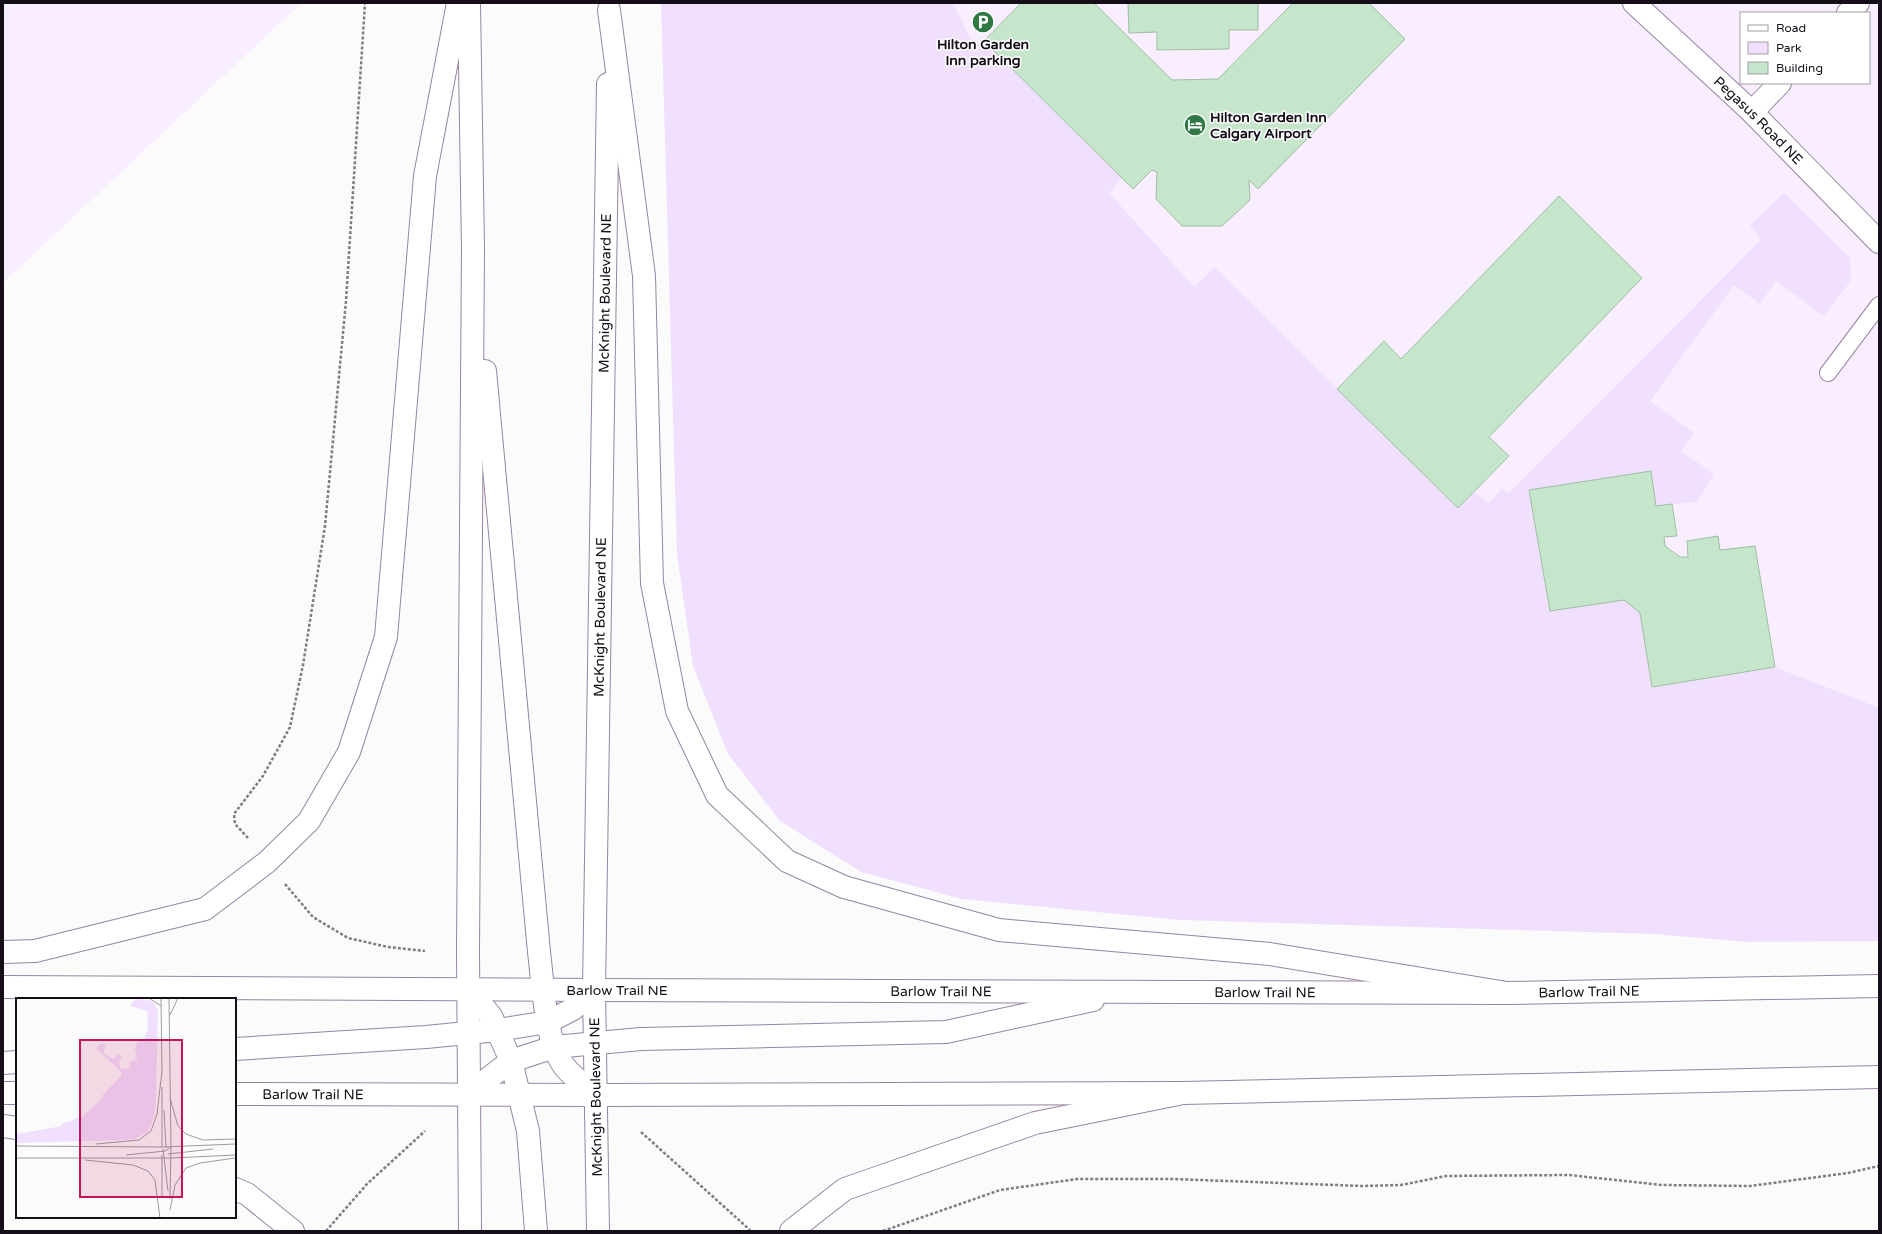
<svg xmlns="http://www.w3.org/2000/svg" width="1882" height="1234" viewBox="0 0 1882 1234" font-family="'Varela Round',sans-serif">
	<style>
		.built { fill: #f8eeff; fill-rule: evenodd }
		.green { fill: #f1e0fd }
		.building { fill: #c5e6cb; stroke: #9fbea4 }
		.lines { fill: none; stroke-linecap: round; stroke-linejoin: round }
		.lane-casing { stroke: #9784a3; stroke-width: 18 }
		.street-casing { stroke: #9784a3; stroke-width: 24 }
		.secondary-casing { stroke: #9784a3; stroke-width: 24 }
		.primary-casing { stroke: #9784a3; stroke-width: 24 }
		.path { stroke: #7f7c82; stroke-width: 2.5; stroke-dasharray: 3 2; stroke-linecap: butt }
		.lane { stroke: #fff; stroke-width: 16 }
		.street { stroke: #fff; stroke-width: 22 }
		.secondary { stroke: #fff; stroke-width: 22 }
		.primary { stroke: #fff; stroke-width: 22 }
		.labels { text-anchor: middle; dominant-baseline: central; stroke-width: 3; stroke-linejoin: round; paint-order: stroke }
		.poi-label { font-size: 14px; font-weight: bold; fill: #150e19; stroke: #fff }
		.street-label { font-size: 14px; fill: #150e19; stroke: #fff }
		.inset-road { fill: none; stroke: #9f9ca1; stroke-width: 1 }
		.view { fill: #c2185b; fill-opacity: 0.15; stroke: #c2185b; stroke-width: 2 }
		.inset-edge { fill: none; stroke: #150e19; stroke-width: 2 }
	</style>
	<rect width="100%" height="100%" fill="#fbfbfb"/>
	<path class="built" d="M3,3H301L3,283Z
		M916,3H1879V769L1798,763L1477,593ZM1741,13H1869V83H1741Z"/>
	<path class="green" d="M661,3H953L974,46L984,41L1122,178L1109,193L1194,287L1215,267L1458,508L1474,492L1489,503L1502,488L1509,493L1761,240L1750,225L1784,193L1850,258L1851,281L1824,316L1776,281L1760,304L1734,285L1650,401L1694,433L1681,451L1714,474L1697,502L1656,506L1529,491L1550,611L1624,600L1640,613L1653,687L1775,667L1879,708V941L1747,942L1654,934L1180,920L962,899L861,872L780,821L728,754L693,666L677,554Z"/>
	<path class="building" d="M1021,3H1094L1172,80L1218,79L1293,3H1369L1405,39L1258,189L1249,180L1250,200L1222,226H1182L1156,199L1157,172L1152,170L1133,189L984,41Z
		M1128,3H1258V30H1229V49L1157,50V32L1129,33Z
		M1559,196L1642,278L1489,437L1509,456L1458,508L1337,389L1384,341L1401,359Z
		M1651,471L1656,506L1672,504L1677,536L1664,537L1665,546L1680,557H1688L1687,541L1718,536L1720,550L1755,546L1775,667L1652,687L1640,613L1624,600L1550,611L1529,490Z"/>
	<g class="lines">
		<g class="lane-casing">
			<path id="lane" d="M1828,373L1879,305"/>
		</g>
		<g class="street-casing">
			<g id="street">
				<path id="s1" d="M1634,3L1752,112L1879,242"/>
				<path d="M1848,13L1858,3"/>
				<path d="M1752,112L1780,83"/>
			</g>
		</g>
		<g class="secondary-casing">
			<g id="secondary">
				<path id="s2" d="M594,990L1507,993L1879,986"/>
				<path d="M468,1094L511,1061L554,1047L641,1039L946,1032L1093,1000"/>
				<path d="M597,1095L1183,1093L1879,1077"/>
			</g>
		</g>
		<g class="primary-casing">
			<g id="primary">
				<path d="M469,3L473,248L468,951L470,1231"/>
				<path d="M609,10L644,276L652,583L677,711L717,795L787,861L844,887L999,930L1270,954L1507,993"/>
				<path d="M485,371L539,952C543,983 545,1041 564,1066C572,1077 586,1086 597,1095"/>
				<path d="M3,952L35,951L205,909L267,862L309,821L349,752L386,637L425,176L458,3"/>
				<path d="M3,987L594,990"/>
				<path d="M468,989L491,1016L511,1061L528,1131L536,1231"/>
				<path d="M235,1049L426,1037L498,1030L548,1022L573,1009L594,990"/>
				<path d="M3,1063L17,1062"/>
				<path d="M3,1093H17"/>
				<path id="s3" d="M235,1094L597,1095"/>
				<path d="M3,1126L17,1128"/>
				<path d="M235,1189L247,1194L293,1231"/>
				<path id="s4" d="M598,1231L594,990L608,84"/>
				<path d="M791,1231L845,1189L1035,1123L1183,1093"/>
			</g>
		</g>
		<path class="path" d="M248,838L235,824L234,814L263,776L290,727L303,665L325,526L346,301L365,3
			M285,884L313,917L348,938L388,947L425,951
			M641,1132L750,1230
			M326,1231L367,1184L425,1131
			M883,1231L1000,1190L1077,1179H1173L1362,1186L1401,1185L1446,1176L1569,1175L1662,1185L1750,1186L1848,1173L1879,1166"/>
		<use href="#lane" class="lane"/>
		<use href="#street" class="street"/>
		<use href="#secondary" class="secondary"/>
		<use href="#primary" class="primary"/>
	</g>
	<defs>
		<g id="parking-disc" transform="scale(1.15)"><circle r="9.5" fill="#307844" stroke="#fff"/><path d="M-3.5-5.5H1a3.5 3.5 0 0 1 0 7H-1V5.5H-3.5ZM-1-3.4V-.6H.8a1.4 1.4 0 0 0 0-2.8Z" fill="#fff"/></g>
		<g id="hotel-disc" transform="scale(1.15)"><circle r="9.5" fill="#307844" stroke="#fff"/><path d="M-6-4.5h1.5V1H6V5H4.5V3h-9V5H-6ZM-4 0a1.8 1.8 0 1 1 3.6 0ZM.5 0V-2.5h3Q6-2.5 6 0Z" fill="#fff"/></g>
	</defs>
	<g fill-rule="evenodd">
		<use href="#parking-disc" x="983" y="22"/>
		<use href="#hotel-disc" x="1195" y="125"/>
	</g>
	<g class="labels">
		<g class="poi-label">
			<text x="983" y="44">Hilton Garden<tspan x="983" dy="16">Inn parking</tspan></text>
			<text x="1210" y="117" text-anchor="start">Hilton Garden Inn<tspan x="1210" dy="16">Calgary Airport</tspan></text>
		</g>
		<g class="street-label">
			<text stroke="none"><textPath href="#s1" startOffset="171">Pegasus Road NE</textPath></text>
			<text stroke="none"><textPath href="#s4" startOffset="938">McKnight Boulevard NE</textPath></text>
			<text stroke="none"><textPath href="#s4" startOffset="614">McKnight Boulevard NE</textPath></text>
			<text x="617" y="990">Barlow Trail NE</text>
			<text stroke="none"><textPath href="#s2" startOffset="347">Barlow Trail NE</textPath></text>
			<text stroke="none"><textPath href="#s2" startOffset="995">Barlow Trail NE</textPath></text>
			<text stroke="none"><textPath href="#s2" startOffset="671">Barlow Trail NE</textPath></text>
			<text stroke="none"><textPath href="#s3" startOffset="78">Barlow Trail NE</textPath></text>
			<text transform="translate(596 1097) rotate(-91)">McKnight Boulevard NE</text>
		</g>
	</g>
	<g transform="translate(16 998)">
		<rect width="220" height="220" fill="#fbfbfb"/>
		<path d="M123,1L136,3L142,12L140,101L138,119L132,134L119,141L110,142L0,145V130L2,136L46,128V126L67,118L87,100L86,98L106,77L104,73L80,50L85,45L90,47L87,55L97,61L103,56L105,58L106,61L103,62L104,71L114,70L113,64L121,61L119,51L123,41L128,42L132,31L131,13L114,8L117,3Z" fill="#f1e0fd"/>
		<path class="inset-road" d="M133,0L145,8M145,0L146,75M153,0L155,149M154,17L162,0M154,100L162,128L170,136L187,142L220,141M148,112L150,150M80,146L123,142L135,133L141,116L146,73M0,148L146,149L220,146M146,149V89M147,151L152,193M152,156L197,151M110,157L149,153L155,149M0,160H155L220,157M69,162L117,167L132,173L139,182L144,220M146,200V157M154,201L155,149M154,212L159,187L170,170L184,165L219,160"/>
		<path class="view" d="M64,42H166V199H64Z"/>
		<rect width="220" height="220" class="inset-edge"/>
	</g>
	<rect width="1882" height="1234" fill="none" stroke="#150e19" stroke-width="8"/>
	<rect x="1740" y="12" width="130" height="72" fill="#ffffff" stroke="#a19fa3"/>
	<rect x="1748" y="25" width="20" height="6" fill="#ffffff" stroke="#a19fa3"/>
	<text x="1776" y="32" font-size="12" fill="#150e19">Road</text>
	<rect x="1748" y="42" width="20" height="12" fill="#f1e0fd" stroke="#a19fa3"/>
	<text x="1776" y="52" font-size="12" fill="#150e19">Park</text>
	<rect x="1748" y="62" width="20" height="12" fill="#c5e6cb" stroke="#a19fa3"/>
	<text x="1776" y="72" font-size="12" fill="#150e19">Building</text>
</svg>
